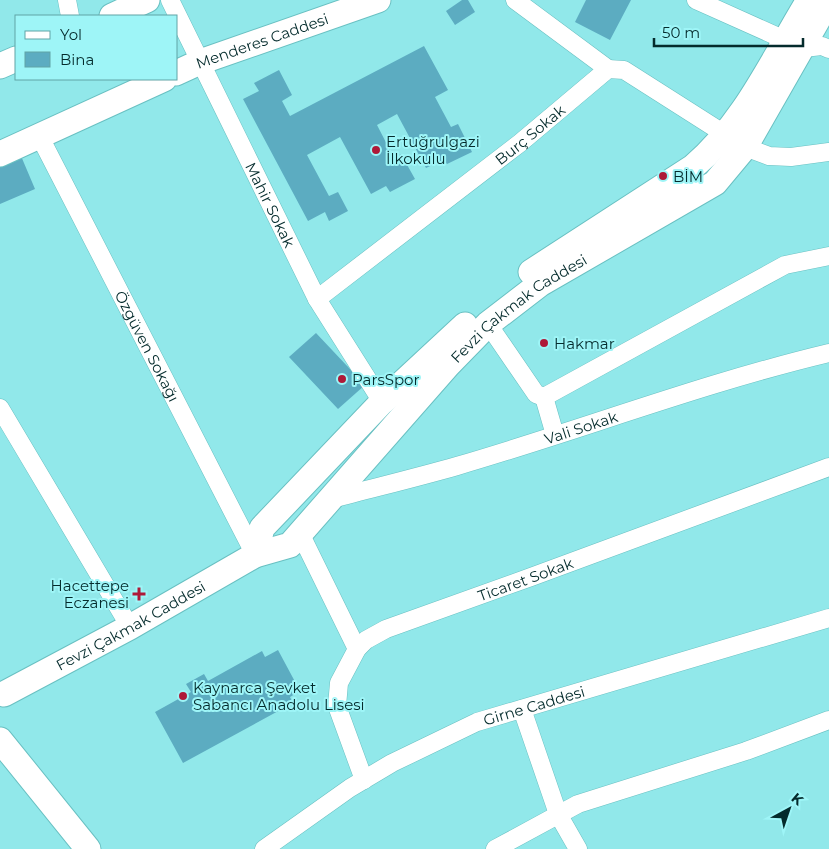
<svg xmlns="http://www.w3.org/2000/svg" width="829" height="849" viewBox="0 0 829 849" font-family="Montserrat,sans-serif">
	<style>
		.building { fill: #5cacc1 }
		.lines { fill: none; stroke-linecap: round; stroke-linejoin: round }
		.street-casing { stroke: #69c0c2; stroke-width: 19 }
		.secondary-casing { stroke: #69c0c2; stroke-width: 27 }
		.street { stroke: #fff; stroke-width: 18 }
		.secondary { stroke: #fff; stroke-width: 25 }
		.poi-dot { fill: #ae1938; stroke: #9ef5f7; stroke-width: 2 }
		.labels { text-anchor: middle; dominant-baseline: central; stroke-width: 4; stroke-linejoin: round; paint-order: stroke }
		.street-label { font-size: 15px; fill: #042b2c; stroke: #9ef5f7 }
		.poi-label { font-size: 15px; fill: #042b2c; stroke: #9ef5f7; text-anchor: start }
	</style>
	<rect width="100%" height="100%" fill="#91e8ea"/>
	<path class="building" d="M462,0H468L475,12L455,25L446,11Z
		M586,0H631L610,40L575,22Z
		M424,46L448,90L435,97L451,127L458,124L472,152L447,164L443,160L426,168L397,114L377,125L394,158L401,154L415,179L390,192L386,186L371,194L340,137L307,155L329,196L338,192L348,211L329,221L325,212L308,221L243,99L259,91L254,83L279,70L292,95L282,101L290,116Z
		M21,156L35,189L0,204V165Z
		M316,333L365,385L338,409L289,357Z
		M278,650L300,691L290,697L293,703L183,763L155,712L191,692L186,684L204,674L208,681L262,651L265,657Z"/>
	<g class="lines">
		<g class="street-casing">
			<g id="street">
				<path d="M67,0L70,16"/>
				<path id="s1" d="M170,0L317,299L382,402"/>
				<path d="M515,0L608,69"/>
				<path d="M696,0L803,48L822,46L829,49"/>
				<path id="s2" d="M40,137L255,555"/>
				<path id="s3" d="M317,299L520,143L608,69L624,70L745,147L769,156L791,157L829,152"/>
				<path d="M488,324L536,394L544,397L785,265L829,256"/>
				<path d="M544,397L555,435"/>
				<path d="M0,408L130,627"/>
				<path id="s4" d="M332,499C373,488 415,478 457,466C581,430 703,383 829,353"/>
				<path d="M300,533L357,649"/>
				<path d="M522,709L558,814L578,849"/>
				<path id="s5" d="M364,780L337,706L339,683L357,649L366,640L386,629L531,577L829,467"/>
				<path id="s6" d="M264,849L350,788L392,763L477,722L829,618"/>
				<path d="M495,849L578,804L746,751L829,720"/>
			</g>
		</g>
		<g class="secondary-casing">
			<g id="secondary">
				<path d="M112,16L147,0"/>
				<path d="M0,66L16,59"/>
				<path id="s7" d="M176,73L200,62L378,0"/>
				<path d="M0,154L164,79"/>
				<path d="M531,272L693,167C745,123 774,57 809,0"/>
				<path d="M255,555L262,528L382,402L465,325"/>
				<path id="s8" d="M4,694L130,627L255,555L290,545L448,365L488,324L540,284L715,183L745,147L829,0"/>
				<path d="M0,740L88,849"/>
			</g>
		</g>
		<use href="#street" class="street"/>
		<use href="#secondary" class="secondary"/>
	</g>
	<g class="poi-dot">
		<circle cx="376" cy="150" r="5"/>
		<circle cx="663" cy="176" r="5"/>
		<circle cx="544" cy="343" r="5"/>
		<circle cx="342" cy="379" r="5"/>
		<path d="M136.5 586.5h5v5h5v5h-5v5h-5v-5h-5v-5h5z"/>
		<circle cx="183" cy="696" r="5"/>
	</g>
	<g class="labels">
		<g class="street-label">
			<text stroke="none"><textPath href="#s7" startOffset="92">Menderes Caddesi</textPath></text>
			<text stroke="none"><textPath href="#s3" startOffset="269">Burç Sokak</textPath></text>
			<text stroke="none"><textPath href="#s1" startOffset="228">Mahir Sokak</textPath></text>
			<text stroke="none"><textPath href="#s8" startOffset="654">Fevzi Çakmak Caddesi</textPath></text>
			<text stroke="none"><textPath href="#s2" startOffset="235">Özgüven Sokağı</textPath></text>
			<text stroke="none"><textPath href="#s4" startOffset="259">Vali Sokak</textPath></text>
			<text stroke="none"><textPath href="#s5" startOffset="324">Ticaret Sokak</textPath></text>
			<text stroke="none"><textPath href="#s8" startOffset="144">Fevzi Çakmak Caddesi</textPath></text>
			<text stroke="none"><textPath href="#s6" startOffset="308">Girne Caddesi</textPath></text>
		</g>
		<g class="poi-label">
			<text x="386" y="141">Ertuğrulgazi<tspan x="386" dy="17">İlkokulu</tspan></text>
			<text x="673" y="176">BİM</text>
			<text x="554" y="343">Hakmar</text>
			<text x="352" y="379">ParsSpor</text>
			<text x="129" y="585" text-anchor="end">Hacettepe<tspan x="129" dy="17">Eczanesi</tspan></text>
			<text x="193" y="687">Kaynarca Şevket<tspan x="193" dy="17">Sabancı Anadolu Lisesi</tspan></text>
		</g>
	</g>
	<rect x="15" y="15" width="162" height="65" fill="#9ef5f7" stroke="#60a4a6"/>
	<rect x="25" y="31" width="25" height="8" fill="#ffffff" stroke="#60a4a6"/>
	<text x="60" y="40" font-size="15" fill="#042b2c">Yol</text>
	<rect x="25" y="52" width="25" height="15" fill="#5cacc1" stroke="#60a4a6"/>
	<text x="60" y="65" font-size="15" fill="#042b2c">Bina</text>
	<g transform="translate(789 809) rotate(40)" stroke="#9ef5f7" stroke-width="4" paint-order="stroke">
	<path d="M0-4L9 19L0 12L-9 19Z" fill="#042b2c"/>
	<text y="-8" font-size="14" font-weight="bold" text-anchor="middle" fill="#042b2c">K</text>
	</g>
	<path d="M654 38v8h149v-8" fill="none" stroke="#042b2c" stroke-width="2.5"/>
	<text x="662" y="38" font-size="15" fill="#042b2c" stroke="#9ef5f7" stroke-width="4" paint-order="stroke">50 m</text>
</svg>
